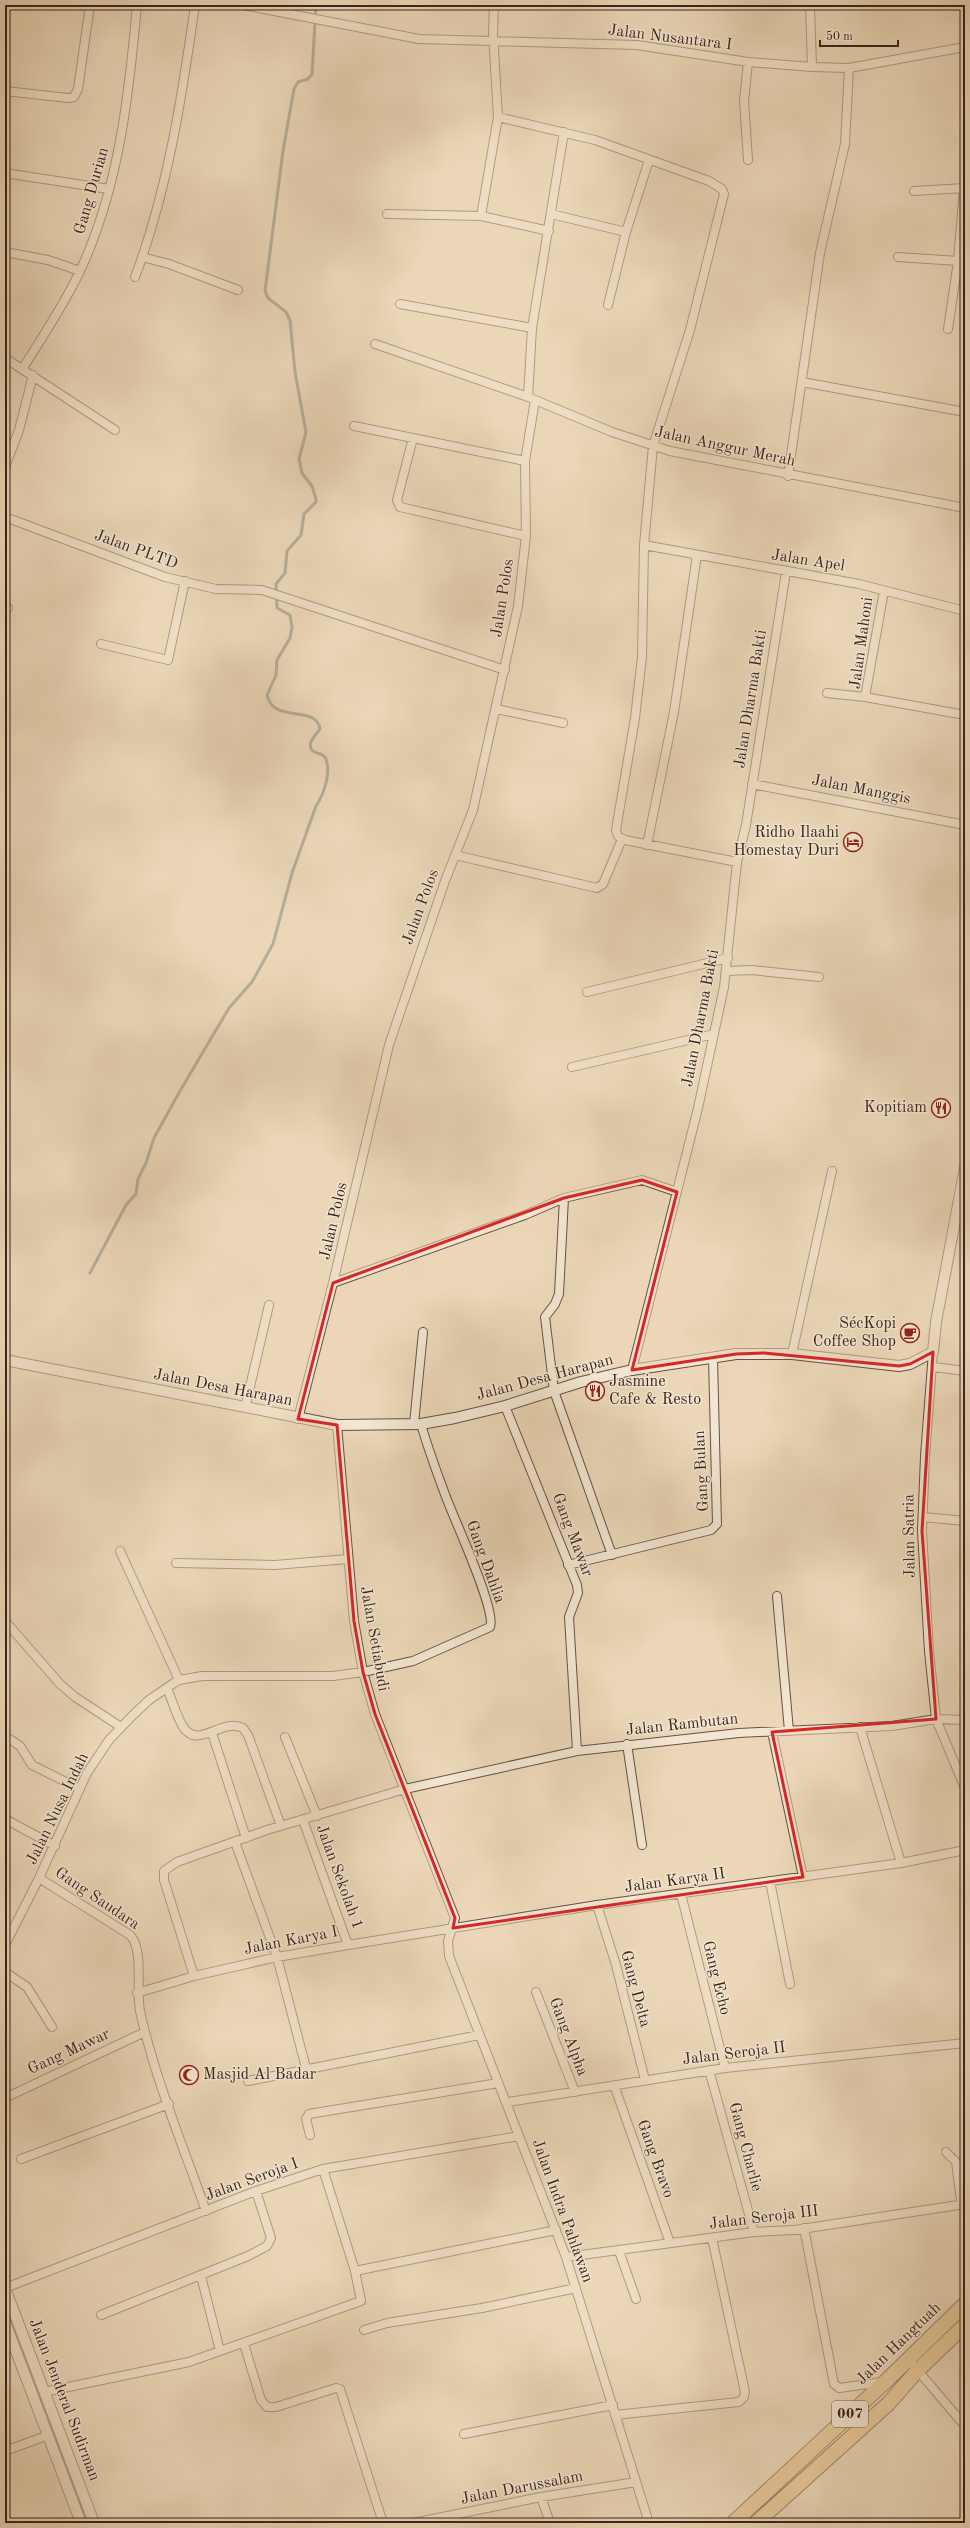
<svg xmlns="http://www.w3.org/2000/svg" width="970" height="2528" viewBox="0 0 970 2528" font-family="'Old Standard TT',serif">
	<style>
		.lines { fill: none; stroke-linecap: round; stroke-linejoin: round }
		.stream { stroke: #727d75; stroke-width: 3 }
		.minor-casing { stroke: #665142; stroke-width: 10 }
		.tertiary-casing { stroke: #665142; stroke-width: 12 }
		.trunk-casing { stroke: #3a241b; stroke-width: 16 }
		.minor { stroke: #f2e5d1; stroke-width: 8 }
		.tertiary { stroke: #f2e5d1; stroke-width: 10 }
		.trunk { stroke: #e6bc7c; stroke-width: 14 }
		.marked { fill: none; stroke: #d62828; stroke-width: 3; stroke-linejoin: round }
		.labels { text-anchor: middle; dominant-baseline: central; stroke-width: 3; stroke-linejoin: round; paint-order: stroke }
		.shield { fill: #f2e5d1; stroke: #715e52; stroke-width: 1 }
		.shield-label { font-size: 15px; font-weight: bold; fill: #3a241b }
		.street-label { font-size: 16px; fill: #3a241b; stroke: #f2e5d1 }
		.poi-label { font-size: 16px; fill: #3a241b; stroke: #f2e5d1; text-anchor: end }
	</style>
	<rect width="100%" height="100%" fill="#ebd7b8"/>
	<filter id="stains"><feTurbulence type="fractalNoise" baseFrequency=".005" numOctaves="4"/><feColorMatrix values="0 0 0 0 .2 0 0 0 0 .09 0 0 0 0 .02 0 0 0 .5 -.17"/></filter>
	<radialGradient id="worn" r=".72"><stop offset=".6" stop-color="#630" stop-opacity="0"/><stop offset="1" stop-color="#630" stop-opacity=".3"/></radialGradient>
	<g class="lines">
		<path class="stream" d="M90,1273L126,1205L136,1194L138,1179L146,1163L154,1138L180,1091L229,1008L252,982L273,944L292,873L316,806C324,794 332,771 325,757C322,753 317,754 313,751C305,744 317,734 320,729C316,704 273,724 267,695L276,675L277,660L290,638L292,627L290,615L277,608L276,584L285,573L287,551L301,535L304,514L316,502V499L312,486L302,473L299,459L306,432L295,372L290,320L286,312L268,298L265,291L283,151L294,89L298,82L308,79L312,74L316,5"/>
		<g class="minor-casing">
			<path id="minor" d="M243,5L419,39L637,45L748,62L812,67L849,68L965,47
				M494,5L493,33L498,117L481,216L549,231
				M810,5L812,67
				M748,62L744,101L748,160
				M5,91L68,98L74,97L78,89L90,5
				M498,117L595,140L709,181L722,189L724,194L690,330L653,446L644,545L642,657L635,718L616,830L618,836L625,840L737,862
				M5,173L109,189
				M914,191L965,188
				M387,214L481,216
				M551,214L626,232
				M5,252L48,260L80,271
				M142,257L169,264L238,290
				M898,257L958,261
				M135,277C168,190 182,96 195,5
				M400,304L532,328
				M608,305L626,232L649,160
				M948,329L958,261L964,188
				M375,344L528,397L612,432L670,451L965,508
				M5,358L115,430
				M23,368C43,336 64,305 80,271C119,188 129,95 137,5
				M802,382L965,412
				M528,397L532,328L564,132
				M354,426L525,461
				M413,438L397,500L400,507L526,536
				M5,467L19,430L33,375
				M788,476L820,253L845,144L849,68
				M5,517L165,577L216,589L262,590L505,670
				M644,545L859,584L965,611
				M884,591L865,697L965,715
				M5,606L8,608
				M101,644L168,660L185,581
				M827,693L865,697
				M496,709L563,723
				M752,784L965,825
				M647,845L674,712L697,555
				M455,855L597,888L603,884L622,839
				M727,971L751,970L819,977
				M587,992L728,958
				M572,1067L714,1034
				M564,1198L559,1294L555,1304L545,1317L554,1391L612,1555
				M333,1283L525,1215L564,1198L642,1180L677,1192
				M933,1352L925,1456L922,1531L929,1651L936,1719L965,1788
				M792,1354L832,1171
				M933,1367L965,1371
				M632,1370L698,1108L724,987L737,862L746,825L786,572
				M505,1406L577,1585L578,1593L569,1617L577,1751
				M245,1408L269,1305
				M298,1419L333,1283L389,1045L445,881L473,810L518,606L526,536L525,461L535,400
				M414,1424L423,1332
				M337,1425L354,1621L363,1672L375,1714L455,1918L448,1941L449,1956L566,2257L649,2523
				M923,1517L965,1521
				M120,1551L179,1680
				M176,1563L275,1565L348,1559
				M568,1565L711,1530L717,1524L713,1357
				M777,1596L789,1731
				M5,1621L60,1684L75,1697L121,1727
				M167,1688C172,1700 176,1714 182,1725C197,1752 221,1717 243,1728L248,1735L281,1826
				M860,1727L901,1863
				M772,1732L803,1877
				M212,1733L246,1838
				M5,1736L20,1746L32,1765L80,1789
				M285,1737L317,1816
				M627,1744L642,1845
				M5,1819L55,1846
				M303,1820L348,1945
				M235,1842L277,1957L306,2068
				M39,1878L130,1935C144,1949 136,1990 140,2011C155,2079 183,2146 206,2211
				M770,1881L790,1984
				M681,1894L725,2068
				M597,1905L616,1965L645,2080
				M5,1945L39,1878L87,1773L109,1740L133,1715L149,1700L174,1683L179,1680L202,1676H333L363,1672L413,1661L490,1627C497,1611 454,1519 446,1497C437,1473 428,1449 421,1424
				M5,1972L27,1987L52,2027
				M194,1976L164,1880V1871L177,1862L267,1830L405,1789L577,1751L739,1733L892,1726L936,1719L965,1720
				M536,1992L575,2092
				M137,1993L194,1976L277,1957L348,1945L597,1905L901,1863L965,1850
				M709,2070L754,2232
				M248,2081L479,2035
				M614,2085L670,2243
				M5,2098L145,2032
				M508,2102L725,2068L965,2043
				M310,2135L306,2119L309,2114L498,2083
				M946,2152L956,2162L961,2200L964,2204
				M21,2159L169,2104
				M804,2228L834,2384L839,2388L883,2382
				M619,2251L636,2299
				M566,2257L754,2232L795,2230L965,2204
				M355,2271L556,2230
				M201,2276L220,2351
				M5,2288L256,2191L323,2169L519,2136
				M101,2315L248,2256L267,2246L271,2238L256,2191
				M364,2330L387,2323L482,2308L576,2288
				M244,2344L261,2400L267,2407H276L336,2388L340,2389L383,2523
				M908,2359L965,2426
				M44,2392L189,2362L361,2301L355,2271L323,2169
				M615,2415L739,2402L744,2397L745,2392L712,2238
				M464,2434L613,2405
				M5,2451L49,2435
				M541,2497L550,2523
				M413,2523L541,2497L636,2482"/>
		</g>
		<g class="tertiary-casing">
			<path id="tertiary" d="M5,1360L337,1425L421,1424L455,1418L505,1406L581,1382L632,1370L736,1354H792L899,1366L910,1364L933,1352L936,1322L965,1168
				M5,2288L94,2523
				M5,2322L81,2523"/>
		</g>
		<g class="trunk-casing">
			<path id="trunk" d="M733,2523L885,2382L965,2304
				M756,2523L888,2404L918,2370L965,2325"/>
		</g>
		<use href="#minor" class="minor"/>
		<use href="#tertiary" class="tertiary"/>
		<use href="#trunk" class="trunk"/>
	</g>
	<path d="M0 0H970V2528H0ZM642,1180L677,1192L632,1370L736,1354L764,1353L899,1366L910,1364L933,1352L922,1531L936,1719L772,1732L803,1877L453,1928L455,1918L375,1714L363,1672L354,1621L337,1425L298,1419L333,1283L564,1198Z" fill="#ebd7b8" fill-opacity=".55" fill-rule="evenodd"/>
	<path class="marked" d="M642,1180L677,1192L632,1370L736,1354L764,1353L899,1366L910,1364L933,1352L922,1531L936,1719L772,1732L803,1877L453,1928L455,1918L375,1714L363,1672L354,1621L337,1425L298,1419L333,1283L564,1198Z"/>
	<defs>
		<g id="hotel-ring" transform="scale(1)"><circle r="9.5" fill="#f2e5d1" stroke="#8f2418" stroke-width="1.5"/><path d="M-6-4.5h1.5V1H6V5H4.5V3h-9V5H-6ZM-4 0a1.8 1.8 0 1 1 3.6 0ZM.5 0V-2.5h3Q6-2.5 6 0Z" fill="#8f2418"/></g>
		<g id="restaurant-ring" transform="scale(1)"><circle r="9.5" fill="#f2e5d1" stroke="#8f2418" stroke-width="1.5"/><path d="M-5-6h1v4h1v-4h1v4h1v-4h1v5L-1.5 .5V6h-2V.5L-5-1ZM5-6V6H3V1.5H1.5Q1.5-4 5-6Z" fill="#8f2418"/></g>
		<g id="cafe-ring" transform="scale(1)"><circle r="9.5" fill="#f2e5d1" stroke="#8f2418" stroke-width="1.5"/><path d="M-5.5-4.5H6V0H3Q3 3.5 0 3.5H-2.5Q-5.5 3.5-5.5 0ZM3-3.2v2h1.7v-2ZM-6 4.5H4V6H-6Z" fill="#8f2418"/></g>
		<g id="mosque-ring" transform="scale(1)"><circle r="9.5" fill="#f2e5d1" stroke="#8f2418" stroke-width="1.5"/><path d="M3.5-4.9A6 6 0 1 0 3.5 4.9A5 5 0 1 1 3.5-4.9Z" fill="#8f2418"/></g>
	</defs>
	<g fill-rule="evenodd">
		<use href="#hotel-ring" x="853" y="842"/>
		<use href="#restaurant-ring" x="941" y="1108"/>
		<use href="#cafe-ring" x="910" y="1333"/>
		<use href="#restaurant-ring" x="595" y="1391"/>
		<use href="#mosque-ring" x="189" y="2075"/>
	</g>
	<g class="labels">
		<rect class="shield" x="832" y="2401" width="36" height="26" rx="3"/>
		<g class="shield-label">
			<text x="850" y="2414">007</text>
		</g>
		<g class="street-label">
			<text transform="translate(670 38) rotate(7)">Jalan Nusantara I</text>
			<text transform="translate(92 191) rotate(-74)">Gang Durian</text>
			<text transform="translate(725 447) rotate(12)">Jalan Anggur Merah</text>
			<text transform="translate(136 550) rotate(20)">Jalan PLTD</text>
			<text transform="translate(808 561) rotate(9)">Jalan Apel</text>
			<text transform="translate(503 598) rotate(-81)">Jalan Polos</text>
			<text transform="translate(862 643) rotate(-82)">Jalan Mahoni</text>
			<text transform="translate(751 699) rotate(-81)">Jalan Dharma Bakti</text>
			<text transform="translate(861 790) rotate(11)">Jalan Manggis</text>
			<text transform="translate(421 907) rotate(-70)">Jalan Polos</text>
			<text transform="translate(701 1018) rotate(-79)">Jalan Dharma Bakti</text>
			<text transform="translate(334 1221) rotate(-77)">Jalan Polos</text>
			<text transform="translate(545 1378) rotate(-15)">Jalan Desa Harapan</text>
			<text transform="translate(223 1388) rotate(11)">Jalan Desa Harapan</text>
			<text transform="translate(702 1471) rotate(-93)">Gang Bulan</text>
			<text transform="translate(572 1535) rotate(69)">Gang Mawar</text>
			<text transform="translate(910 1536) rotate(-91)">Jalan Satria</text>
			<text transform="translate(485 1562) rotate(70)">Gang Dahlia</text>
			<text transform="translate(374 1639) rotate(80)">Jalan Setiabudi</text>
			<text transform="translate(682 1725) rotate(-6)">Jalan Rambutan</text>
			<text transform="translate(58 1809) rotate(-64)">Jalan Nusa Indah</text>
			<text transform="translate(339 1877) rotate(70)">Jalan Sekolah 1</text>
			<text transform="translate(675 1881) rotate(-8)">Jalan Karya II</text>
			<text transform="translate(97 1899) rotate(34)">Gang Saudara</text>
			<text transform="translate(291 1941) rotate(-11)">Jalan Karya I</text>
			<text transform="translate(716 1978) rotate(76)">Gang Echo</text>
			<text transform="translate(635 1989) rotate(75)">Gang Delta</text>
			<text transform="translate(568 2037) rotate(69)">Gang Alpha</text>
			<text transform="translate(69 2052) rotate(-25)">Gang Mawar</text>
			<text transform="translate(734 2054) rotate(-7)">Jalan Seroja II</text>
			<text transform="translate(745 2147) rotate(75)">Gang Charlie</text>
			<text transform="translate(655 2159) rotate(70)">Gang Bravo</text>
			<text transform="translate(252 2180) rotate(-20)">Jalan Seroja I</text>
			<text transform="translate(562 2211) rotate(70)">Jalan Indra Pahlawan</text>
			<text transform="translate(764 2218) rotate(-7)">Jalan Seroja III</text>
			<text transform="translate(899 2344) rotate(-44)">Jalan Hangtuah</text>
			<text transform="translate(64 2400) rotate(69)">Jalan Jenderal Sudirman</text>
			<text transform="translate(522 2488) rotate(-11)">Jalan Darussalam</text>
		</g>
		<g class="poi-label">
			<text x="839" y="833">Ridho Ilaahi<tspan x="839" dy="18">Homestay Duri</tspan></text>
			<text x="927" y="1108">Kopitiam</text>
			<text x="896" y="1324">SécKopi<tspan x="896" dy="18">Coffee Shop</tspan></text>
			<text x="609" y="1382" text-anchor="start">Jasmine<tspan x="609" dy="18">Cafe &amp; Resto</tspan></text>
			<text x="203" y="2075" text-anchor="start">Masjid Al Badar</text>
		</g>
	</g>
	<rect width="970" height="2528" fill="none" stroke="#ebd7b8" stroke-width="20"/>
	<rect x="6" y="6" width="958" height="2516" fill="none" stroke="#3a241b" stroke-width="2"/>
	<rect x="10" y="10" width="950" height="2508" fill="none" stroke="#3a241b"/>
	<path d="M820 40v6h78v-6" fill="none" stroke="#3a241b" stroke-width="2"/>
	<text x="826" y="40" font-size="12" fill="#3a241b" stroke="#f2e5d1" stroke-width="3" paint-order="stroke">50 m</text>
	<rect width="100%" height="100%" filter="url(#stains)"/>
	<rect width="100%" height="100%" fill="url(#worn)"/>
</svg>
